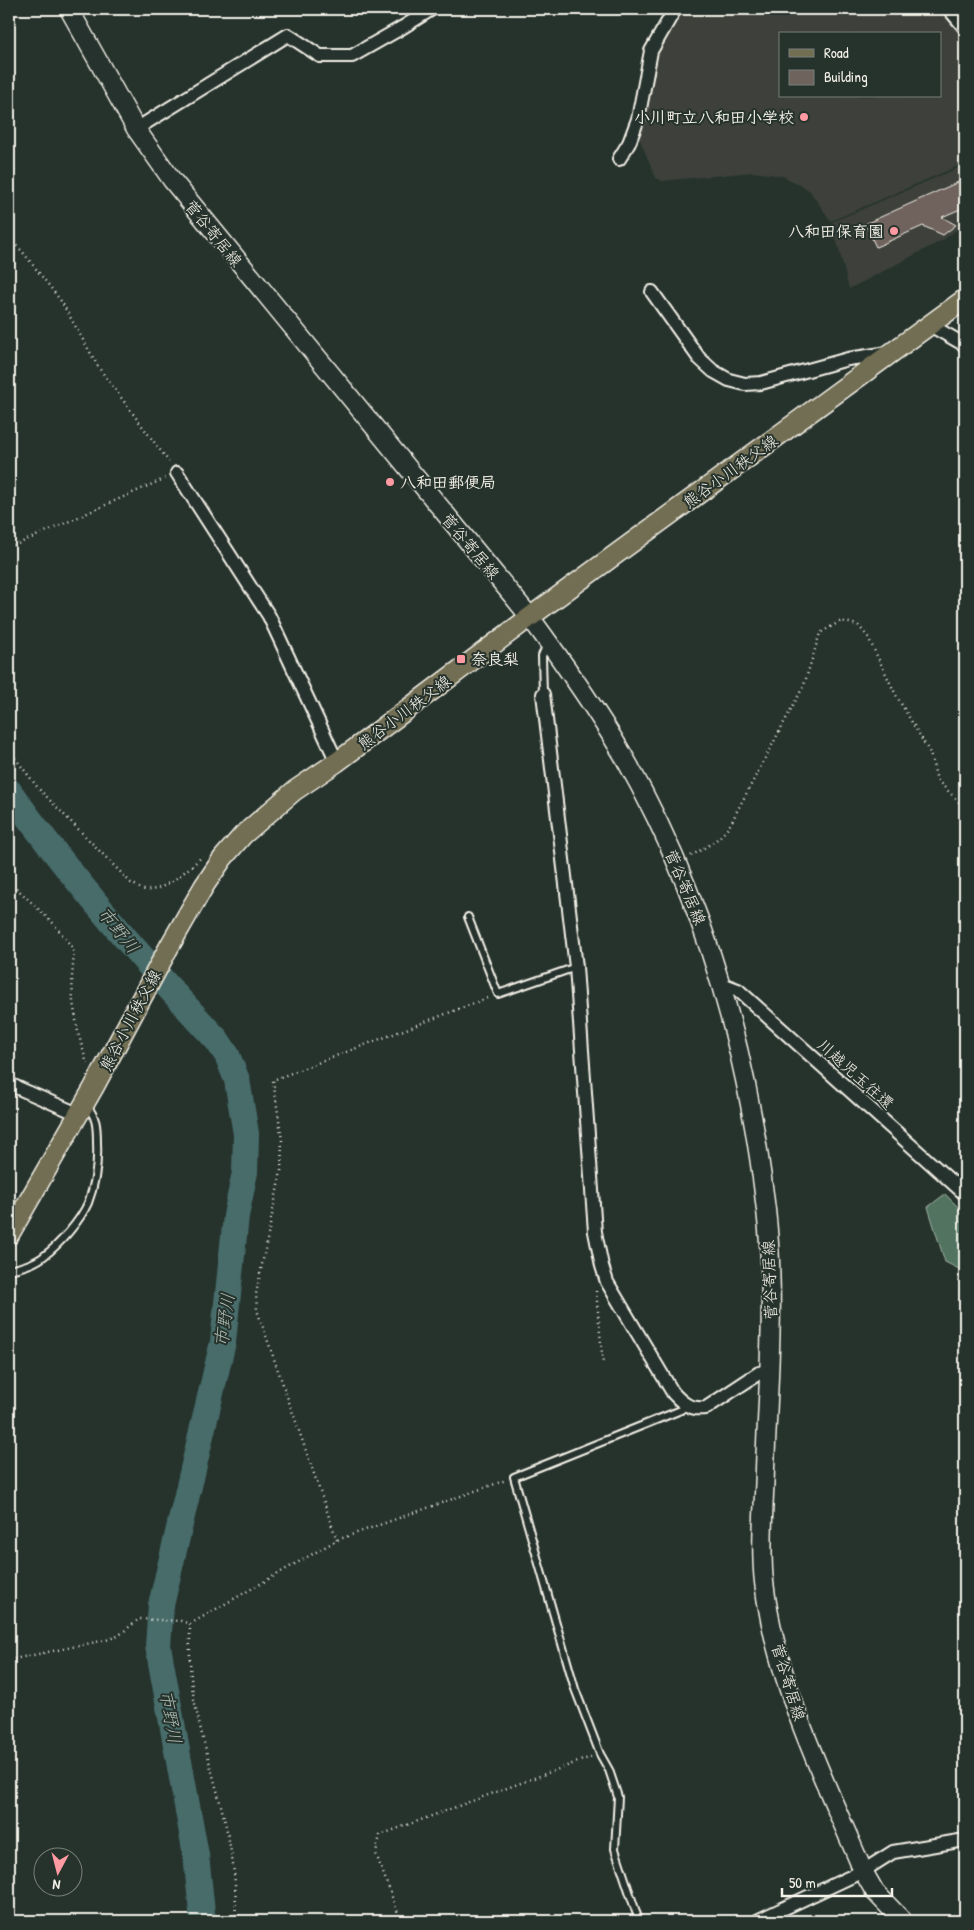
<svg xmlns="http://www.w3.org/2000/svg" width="974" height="1930" viewBox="0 0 974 1930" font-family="'Patrick Hand','Klee One',sans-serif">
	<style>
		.built { fill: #3c413b; fill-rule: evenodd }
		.green { fill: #51735e; stroke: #a2b2a3 }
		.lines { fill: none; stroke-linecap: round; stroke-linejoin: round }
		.river { stroke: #476c6b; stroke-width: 26 }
		.building { fill: #6f635d; stroke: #f4f1e8 }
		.service-casing { stroke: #f4f1e8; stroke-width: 10 }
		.minor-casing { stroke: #f4f1e8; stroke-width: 16 }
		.secondary-casing { stroke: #f4f1e8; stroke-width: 21 }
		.primary-casing { stroke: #f4f1e8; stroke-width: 22 }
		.path { stroke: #f4f1e8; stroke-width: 2.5; stroke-dasharray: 1 4; stroke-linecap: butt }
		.service { stroke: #26332d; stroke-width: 6 }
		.minor { stroke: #26332d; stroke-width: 12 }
		.secondary { stroke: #26332d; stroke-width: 18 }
		.primary { stroke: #726e52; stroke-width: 19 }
		.poi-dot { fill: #ff9aa2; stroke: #26332d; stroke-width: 2 }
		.labels { text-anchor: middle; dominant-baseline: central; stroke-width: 4; stroke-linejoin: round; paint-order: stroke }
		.poi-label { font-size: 16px; font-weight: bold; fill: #f4f1e8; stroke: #26332d; text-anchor: end }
		.street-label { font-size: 16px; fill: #f4f1e8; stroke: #26332d }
		.water-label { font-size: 18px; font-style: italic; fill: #afbcb6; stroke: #26332d }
	</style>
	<rect width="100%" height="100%" fill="#26332d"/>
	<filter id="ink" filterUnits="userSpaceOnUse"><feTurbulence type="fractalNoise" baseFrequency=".02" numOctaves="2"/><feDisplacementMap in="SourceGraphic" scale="10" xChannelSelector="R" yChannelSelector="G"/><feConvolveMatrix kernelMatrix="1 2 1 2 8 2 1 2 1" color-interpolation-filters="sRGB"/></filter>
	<g filter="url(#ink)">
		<path class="built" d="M681,9H940L948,15L962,39L965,51V163L831,221L809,190L783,176L753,172L662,181L656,178L639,138L654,51ZM780,34H940V96H780Z
			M965,165V223L943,240L849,289L832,222Z"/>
		<path class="green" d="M945,1194L965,1214V1272L945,1262L928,1207Z"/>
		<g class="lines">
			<path class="river" d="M9,791C72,879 143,961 217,1040L227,1055L237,1080L246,1134L245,1172L236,1216L223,1342L161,1605L158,1646L196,1855L203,1921"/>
		</g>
		<path class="building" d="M965,179V207L942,217L956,225L943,235L923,226L876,247L865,224Z"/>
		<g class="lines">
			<g class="service-casing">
				<path id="service" d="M543,694L542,656L547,644
					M468,917L498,994L576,967
					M953,1180L965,1182
					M9,1270C19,1268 36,1263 44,1256C60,1244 80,1221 88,1203C95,1185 98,1163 97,1143C97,1128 97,1115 85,1105
					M639,1921L615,1849L618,1797L609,1770L600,1754L575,1689L514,1477L681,1410L686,1406"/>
			</g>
			<g class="minor-casing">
				<path id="minor" d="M949,9L965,28
					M136,129L288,35L320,56H352L403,27L432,9
					M619,159L629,143L638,119L651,51L675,9
					M652,292L699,358L713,371L729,380L745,384L761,383L848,359L888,353
					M930,325L965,345
					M177,473L269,616L337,762
					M543,694L576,967L595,1232L602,1266L607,1282L673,1393C683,1404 691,1410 706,1408L759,1373L769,1371
					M722,984L738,990L965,1194
					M9,1084L78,1114
					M757,1921L863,1871L893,1852L965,1840"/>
			</g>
			<g class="secondary-casing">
				<path id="secondary" d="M69,9L136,129L172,180L530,617C563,662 595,707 623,755C703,895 748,1050 766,1210C776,1296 768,1383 765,1469C764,1507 760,1545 764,1582C776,1684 824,1778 863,1871L875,1892L903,1921"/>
			</g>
			<g class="primary-casing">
				<path id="primary" d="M9,1235L94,1087L169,947L204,886L223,858L243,835L294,791L337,762L530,617L965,299"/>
			</g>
			<path class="path" d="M9,239L22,251L61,301L99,368L169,462
				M9,548L166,478
				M9,750L38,788L131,883C134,884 138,887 141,889C161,896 189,868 203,856
				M691,856C712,843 726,837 736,813L804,685L820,633L841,621L858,625L868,637L896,695L930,753L937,780L965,808
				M9,881L54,924L71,946L74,953L72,977L73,1002L78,1032L87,1064
				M596,1291L603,1364
				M337,1540L257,1310L256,1294L281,1171L282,1140L273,1080L490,997
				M190,1624L337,1540L506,1480
				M190,1624C190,1647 189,1670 193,1693C206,1768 241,1844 235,1921
				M9,1660L106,1640L118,1636L139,1619L181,1621L190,1624
				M401,1921L376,1854L380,1835L591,1757"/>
			<use href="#service" class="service"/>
			<use href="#minor" class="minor"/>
			<use href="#secondary" class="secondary"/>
			<use href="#primary" class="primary"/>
		</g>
	</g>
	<g class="poi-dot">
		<circle cx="804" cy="117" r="5"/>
		<circle cx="894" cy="231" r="5"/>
		<circle cx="390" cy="482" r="5"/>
		<rect x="456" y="654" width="10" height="10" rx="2.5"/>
	</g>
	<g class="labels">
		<g class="poi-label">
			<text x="794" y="117">小川町立八和田小学校</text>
			<text x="884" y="231">八和田保育園</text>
			<text x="400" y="482" text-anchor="start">八和田郵便局</text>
			<text x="471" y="659" text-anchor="start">奈良梨</text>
		</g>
		<g class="street-label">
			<text transform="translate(214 233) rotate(51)">菅谷寄居線</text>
			<text transform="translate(730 471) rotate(-36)">熊谷小川秩父線</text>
			<text transform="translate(471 546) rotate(50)">菅谷寄居線</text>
			<text transform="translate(404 712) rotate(-37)">熊谷小川秩父線</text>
			<text transform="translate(686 887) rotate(67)">菅谷寄居線</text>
			<text transform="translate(130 1020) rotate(-62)">熊谷小川秩父線</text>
			<text transform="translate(856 1074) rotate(42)">川越児玉往還</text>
			<text transform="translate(769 1280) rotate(-92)">菅谷寄居線</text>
			<text transform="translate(789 1682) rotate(73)">菅谷寄居線</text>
		</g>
		<g class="water-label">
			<text transform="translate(119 930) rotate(51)">市野川</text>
			<text transform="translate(224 1320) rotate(-82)">市野川</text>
			<text transform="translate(171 1717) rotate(80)">市野川</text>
		</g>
	</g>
	<rect width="974" height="1930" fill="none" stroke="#26332d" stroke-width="30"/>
	<rect x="15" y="15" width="944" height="1900" fill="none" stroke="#f4f1e8" stroke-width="2" filter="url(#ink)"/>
	<rect x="779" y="32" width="162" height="65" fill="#26332d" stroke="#787f78"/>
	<rect x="789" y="49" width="25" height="8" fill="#726e52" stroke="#787f78"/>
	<text x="824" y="58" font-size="15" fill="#f4f1e8">Road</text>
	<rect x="789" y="70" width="25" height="15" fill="#6f635d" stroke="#787f78"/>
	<text x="824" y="82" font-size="15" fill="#f4f1e8">Building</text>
	<g transform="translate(58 1872) rotate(187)"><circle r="24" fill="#26332d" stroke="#787f78"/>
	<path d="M0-4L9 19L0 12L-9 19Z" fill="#ff9aa2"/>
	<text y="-8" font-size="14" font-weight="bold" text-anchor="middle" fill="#f4f1e8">N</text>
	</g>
	<path d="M782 1888v8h110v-8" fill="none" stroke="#f4f1e8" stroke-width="2.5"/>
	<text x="789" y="1888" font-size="15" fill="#f4f1e8" stroke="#26332d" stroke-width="4" paint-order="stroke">50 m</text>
</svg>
